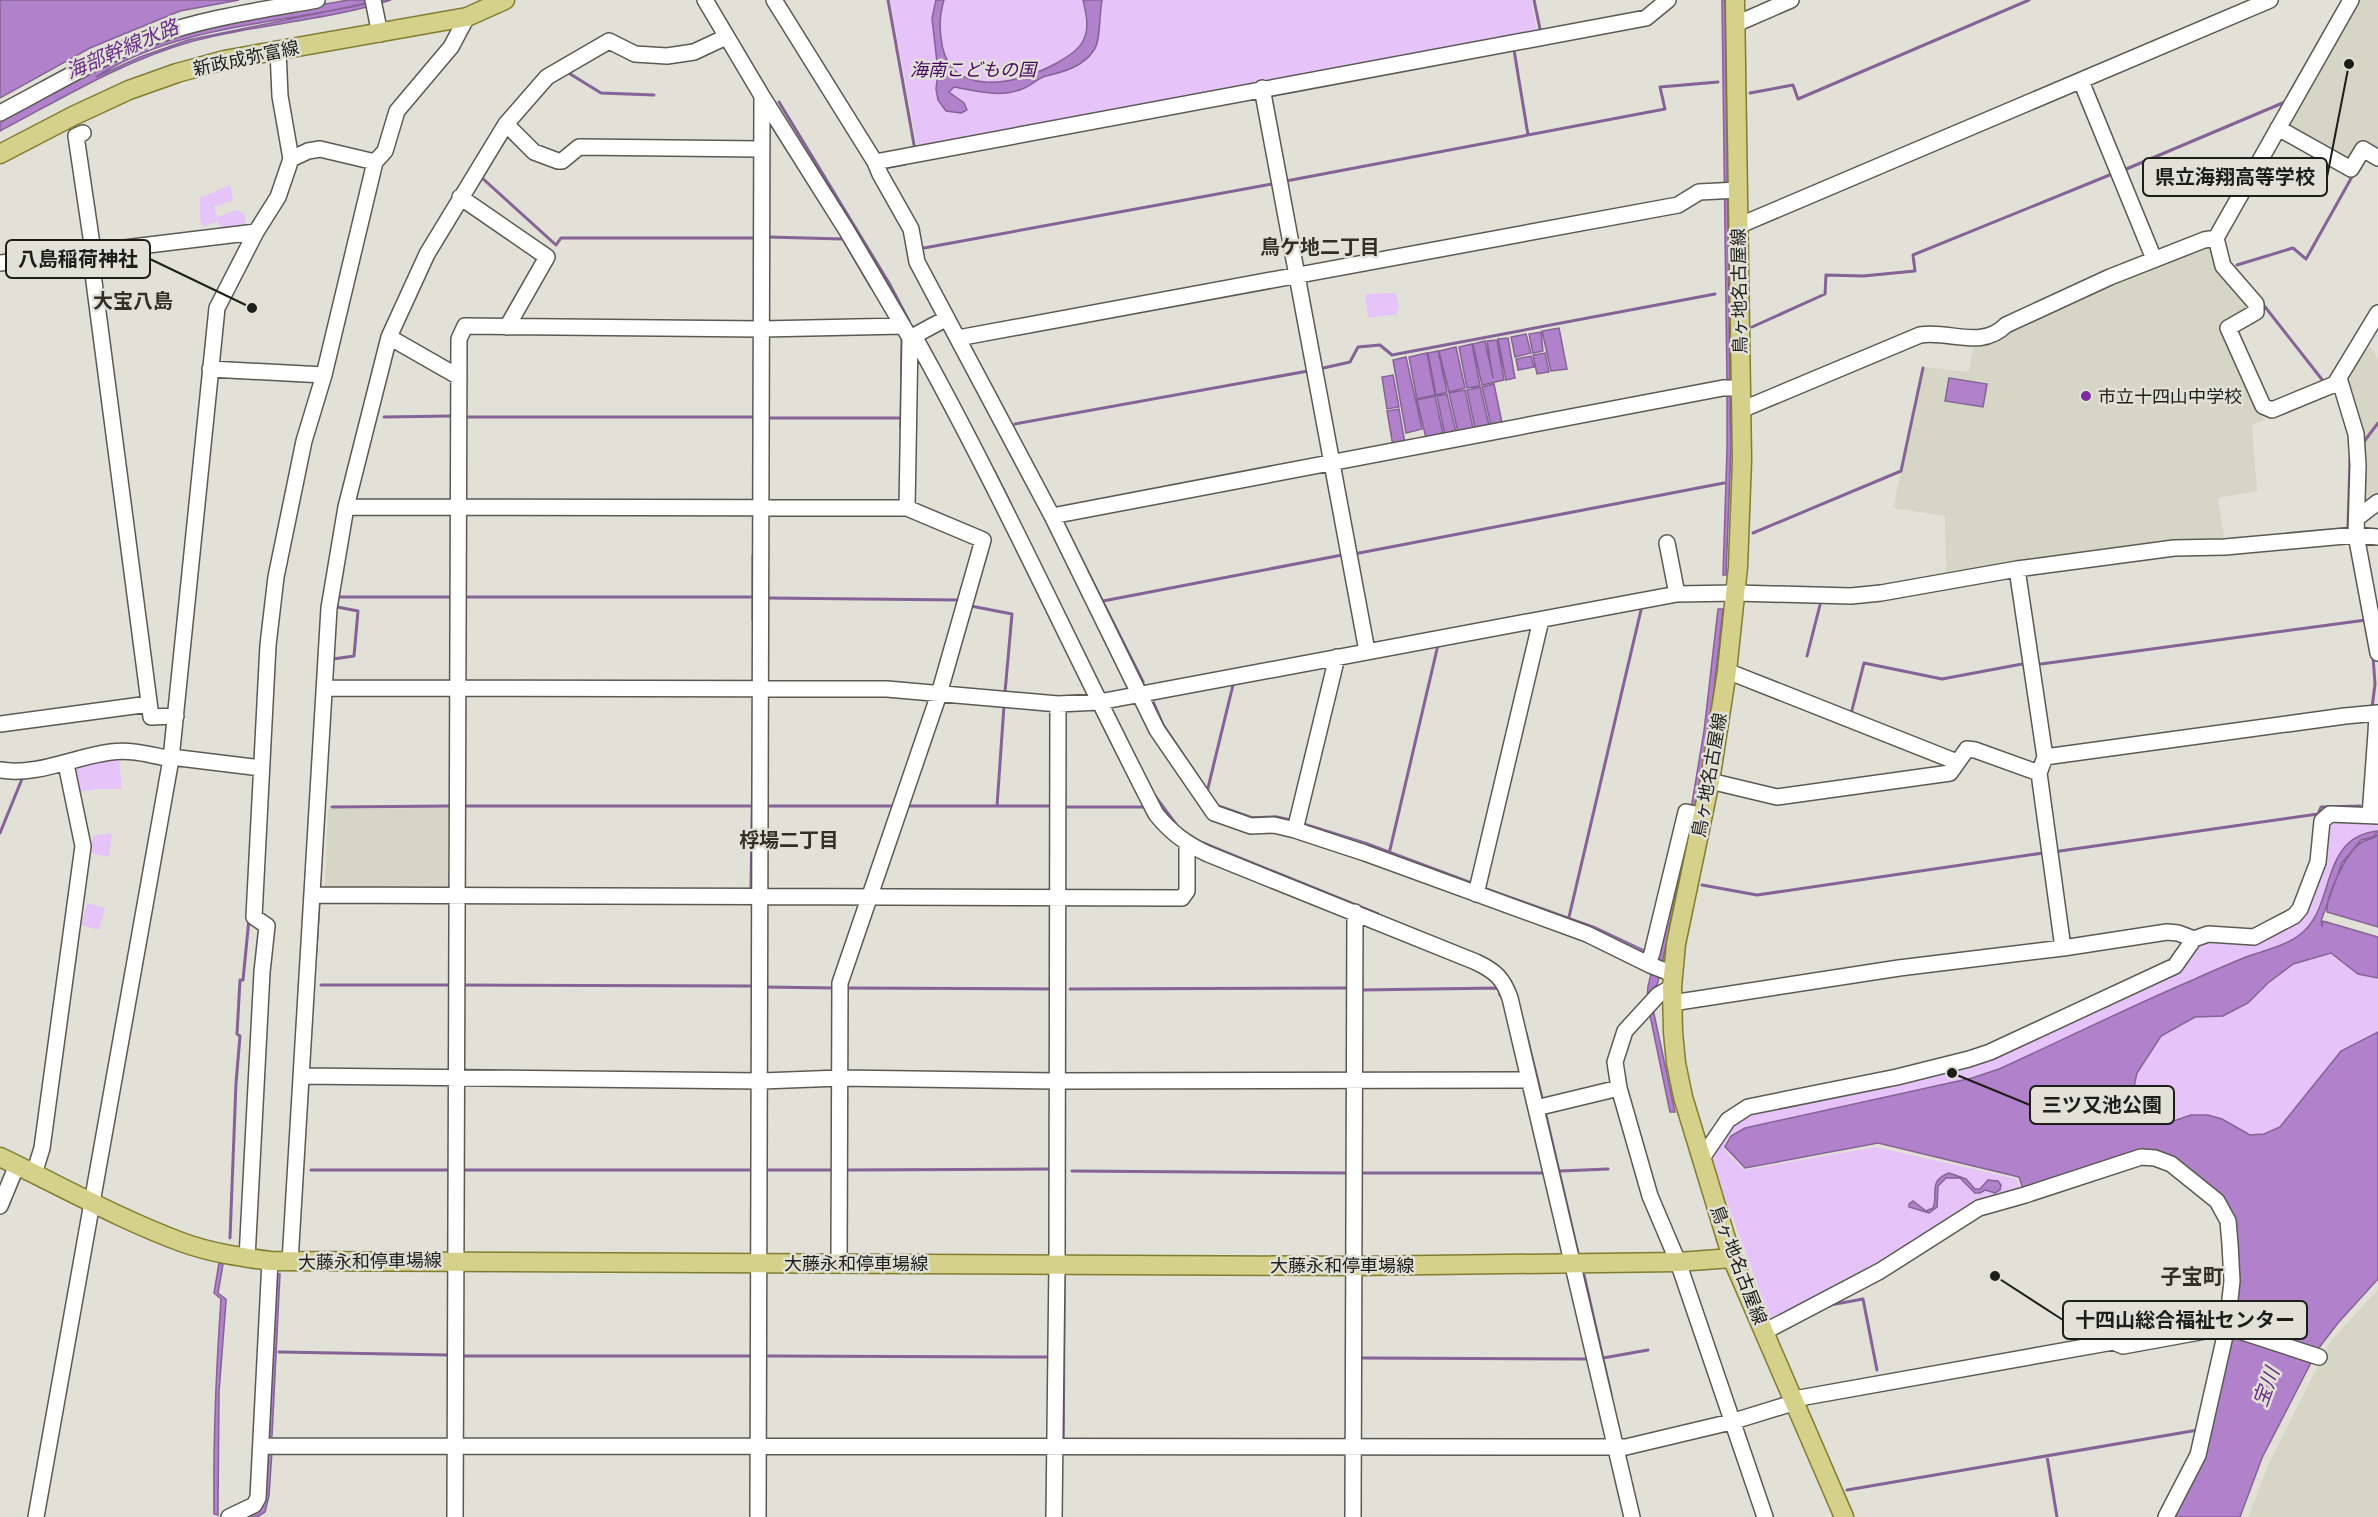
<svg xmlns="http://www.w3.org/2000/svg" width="2378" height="1517" viewBox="0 0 2378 1517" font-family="'Roboto Serif','Noto Sans JP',serif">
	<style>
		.built { fill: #d6d6c6 }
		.green { fill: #e6c4f9 }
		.water { fill: #b181cb; stroke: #856396; stroke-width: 1.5 }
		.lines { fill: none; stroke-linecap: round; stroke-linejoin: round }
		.stream { stroke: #856396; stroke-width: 3 }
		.minor-casing { stroke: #5a5a53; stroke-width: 18 }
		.major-casing { stroke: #827d30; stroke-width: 21 }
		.minor { stroke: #fff; stroke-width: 15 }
		.major { stroke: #d5d08a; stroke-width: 18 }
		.poi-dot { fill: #7b2d9e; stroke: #e1e1d8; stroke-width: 2 }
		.labels { text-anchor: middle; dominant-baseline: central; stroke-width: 5; stroke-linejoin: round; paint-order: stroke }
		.street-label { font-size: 18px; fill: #1d1d1a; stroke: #e1e1d8 }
		.park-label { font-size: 18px; font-style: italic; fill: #490563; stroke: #e1e1d8 }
		.poi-label { font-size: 18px; fill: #1d1d1a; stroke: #e1e1d8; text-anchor: start }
		.water-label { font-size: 20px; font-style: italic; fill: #692d85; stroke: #e1e1d8 }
		.neighbourhood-label { font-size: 20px; font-weight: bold; fill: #303029; stroke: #e1e1d8 }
		.quarter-label { font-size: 21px; font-weight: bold; fill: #303029; stroke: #e1e1d8 }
		.leader { fill: none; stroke: #1d1d1a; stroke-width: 2 }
		.callout-dot { fill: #1d1d1a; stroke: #e1e1d8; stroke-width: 2 }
		.callout { fill: #e1e1d8; stroke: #1d1d1a; stroke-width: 2 }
		.callout-label { font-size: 20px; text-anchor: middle; font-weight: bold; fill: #1d1d1a }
	</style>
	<rect width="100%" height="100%" fill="#e1e1d8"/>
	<path class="built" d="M2357,0H2378V152L2351,161L2284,129Z
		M2206,244L2211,246L2252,308L2223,323L2264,420L2252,425L2257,491L2218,498L2225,543L2163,540L1946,572L1945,516L1893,508L1924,367L1969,372L1974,343L1999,339L2018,325Z
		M2366,341L2378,359V496L2359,510L2344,376Z
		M453,808V888L325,889L328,809Z
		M2378,1289V1517H2248L2269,1463L2322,1358L2331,1341Z"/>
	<path class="green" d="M890,0H1531L1537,31L918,149Z
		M230,185L233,200L214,207L217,217L237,210L244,214L246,221L244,229L222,231L218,221L203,227L200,219V198Z
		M1396,293L1399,305L1397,314L1368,318L1365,294Z
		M119,757L122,789H97L74,793L73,766Z
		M2378,815V831L2364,832L2345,847L2311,923L2304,932L2279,946L2193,980L1999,1069L1725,1147L1726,1152L1744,1170L1876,1147L2017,1179L2024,1200L1978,1212L1774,1329L1708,1151L1737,1116L1956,1066L2168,973L2200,941L2252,938L2295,919L2324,821Z
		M112,833L109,857L90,853L93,836Z
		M87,903L105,908L99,930L81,925Z
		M2331,953L2358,974L2378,978V1032L2355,1044L2280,1127L2264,1134L2250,1135L2222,1119L2191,1115L2163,1125L2147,1120L2139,1109L2133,1091L2137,1073L2161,1036L2195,1017L2223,1016L2248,1003L2268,983L2293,964Z"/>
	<path class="water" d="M0,0H239L180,11L90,48L0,98Z
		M348,0H378C355,8 330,10 306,15C236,27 158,37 96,77L140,57L188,40L382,0H391C326,21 256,24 190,42C123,61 61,99 0,131V120C60,88 121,51 187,32C239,17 294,10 348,0Z
		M936,0H944C940,13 939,23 941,37C946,100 1016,85 1055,64C1065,58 1077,52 1083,41C1090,28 1086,13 1083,0H1102C1099,14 1101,40 1094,50C1084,66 1064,72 1046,76C1038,78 1031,86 1022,89C1000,98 977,91 954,87L949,92L964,103L967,110L961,113L946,111L938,100L936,89L938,72L932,18Z
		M1722,0H1725L1730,384H1727Z
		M1559,328L1567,369L1551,371L1542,331Z
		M1541,332L1543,351L1533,353L1529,334Z
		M1526,334L1531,353L1515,357L1511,337Z
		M1508,338L1515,378L1506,380L1498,339Z
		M1497,340L1504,380L1482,385L1473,344L1485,341L1493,378L1487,341Z
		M1472,344L1480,386L1467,388L1459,347Z
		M1456,347L1465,388L1449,392L1439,351Z
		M1438,351L1447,392L1436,395L1428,353Z
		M1427,353L1435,395L1417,399L1409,357Z
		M1545,353L1549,372L1537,374L1533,355Z
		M1531,356L1534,367L1518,370L1516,359Z
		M1406,357L1422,429L1406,433L1393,360Z
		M1393,375L1399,407L1387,409L1382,377Z
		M1949,378L1987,384L1983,407L1945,401Z
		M1494,384L1502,423L1491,425L1482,387Z
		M1480,387L1489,425L1475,428L1467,390Z
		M1465,390L1473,428L1458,432L1449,393Z
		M1447,394L1456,432L1445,435L1437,396Z
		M1727,395L1730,396L1731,448L1726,575H1723L1727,449Z
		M1435,396L1443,434L1426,438L1417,400Z
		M1399,409L1405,444L1393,446L1387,411Z
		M1062,519L1144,682L1140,683L1059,520Z
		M1718,609H1723L1708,742L1660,974L1657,985L1653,988V1009L1675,1112H1670L1647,1001L1648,986L1691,809L1704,731Z
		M1154,702L1164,725L1218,805L1252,817L1276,816L1290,819L1289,823L1250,821L1216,809L1161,726L1149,704Z
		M1303,823L1367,843L1471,882L1470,886L1302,828Z
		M2378,831L2373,837L2361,840L2342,863L2321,921L2322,927L2323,921L2378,937V978L2358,974L2331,953L2293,964L2268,983L2248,1003L2223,1016L2195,1017L2161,1036L2137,1073L2133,1091L2139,1109L2147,1120L2155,1123H2168L2191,1115H2208L2222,1119L2250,1135L2264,1134L2280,1127L2341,1051L2378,1032V1279L2338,1323L2318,1349L2262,1458L2240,1517H2172L2209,1430L2232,1218L2170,1158L2023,1189L2019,1177L1878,1143L1745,1168L1725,1147L1731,1136L1745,1128L1972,1078L1999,1069C2065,1039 2129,1007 2195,979C2212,971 2229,964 2246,957C2265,950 2288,946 2304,931C2335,903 2321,836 2378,831Z
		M2378,834V927L2327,912C2326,896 2346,852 2362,842C2367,839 2373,840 2378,834Z
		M1483,887L1595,927L1646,951L1643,953L1594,930L1482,891Z
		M1949,1173L1966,1179L1975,1189H1980L1988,1180L1998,1181L2001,1185L2000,1190L1995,1193L1985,1190L1980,1193H1975L1960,1178H1946L1938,1186L1937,1207L1929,1213L1909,1207V1204L1913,1201L1926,1211L1933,1208C1939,1194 1927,1181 1949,1173Z
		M219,1263L223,1264L218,1293L226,1299V1302L219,1392L218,1515L214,1514C213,1442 216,1371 221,1299L214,1293Z
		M277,1274H280L272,1436L265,1438L274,1276Z
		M1065,1275L1064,1442H1059L1062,1276Z
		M272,1451L269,1496L265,1512L257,1517H240L255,1510L265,1452Z"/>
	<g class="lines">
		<path class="stream" d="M888,0L915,150
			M1534,0L1540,29
			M1514,50L1528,135
			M567,72L601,93L654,95
			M1750,93L1793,85L1798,99L2029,0
			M779,102L889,283L909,321
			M885,170L884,168L905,164
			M2124,170L2285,102
			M481,177L556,245L561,238H755
			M1286,181L1665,109L1660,87L1718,82
			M768,237L843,239L871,287
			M924,248L1272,184
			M2237,265L2293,248L2306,259L2353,175
			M2262,303L2324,382
			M1752,327L1825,294L1826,275L1863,276L1915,271L1913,255L2112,174
			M1319,369L1350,362L1358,347L1380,345L1392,355L1715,294
			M384,417L452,416
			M465,417H754
			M768,418H901
			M1015,424L1308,371
			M901,428L902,339
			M2363,443L2378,423
			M994,471L1010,503
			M2348,527L2350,459
			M1753,533L1901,471L1923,368
			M1354,554L1724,483
			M339,597H451
			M464,597H753
			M767,598L959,600
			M1103,601L1342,555
			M971,606L1012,614L1005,692
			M753,620V555
			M1807,656L1820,605
			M333,659L354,656L358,611L337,607L338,598
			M2041,664L2366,620
			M2372,708L2375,684L2373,656
			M1851,714L1864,663L1942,679L2022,664
			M1207,792L1233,685
			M1155,796L1178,827
			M463,806H752
			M766,806H892
			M906,806H1051
			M997,806L1004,706
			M332,807L452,806
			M1064,807H1143
			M0,833L22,779
			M1203,843L1378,914
			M2053,852L2318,814L2321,807L2360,806
			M1389,854L1438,645
			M1702,885L1757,895L2043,853
			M751,888L753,764
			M1569,917L1641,610
			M316,952L319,903
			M321,985H447
			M462,985L753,986
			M765,987L834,988
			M846,988L1051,989
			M1070,989L1347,988
			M1360,990L1499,988L1500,995L1504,998
			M1526,1033L1543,1102
			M1545,1111L1578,1253
			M311,1170H450
			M461,1170H753
			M767,1170H834
			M846,1170L1050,1169
			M1072,1171L1345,1173
			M1560,1171L1608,1169
			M1362,1173H1546
			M230,1238L236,1083L240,1036L237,1034L240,980H243L249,919
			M1584,1275L1611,1394
			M1830,1305L1863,1299L1877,1370
			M279,1352L449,1355
			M461,1356H753
			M768,1356L1049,1357
			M1362,1358L1589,1359
			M1603,1358L1648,1350
			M2047,1456L2057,1517
			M1847,1490L2198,1430"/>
		<g class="minor-casing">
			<path id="minor" d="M373,0L380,34
				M705,0L762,96L847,231L910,338L907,508
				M774,0L875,162L880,174L911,229L917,262L1052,516L1157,730L1214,813L1251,826L1274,825L1295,830L1365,853L1587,934L1650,965L1673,974
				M1736,24L1791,0
				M2081,81L2154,259
				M1262,88L1367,651
				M0,113C50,87 99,57 152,37C204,18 262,10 317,0
				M506,124L534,152L558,161H562L579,147L761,149
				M2278,128L2351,169L2363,149L2378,158
				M83,133L76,136L93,251
				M291,159L308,151L320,149L375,162
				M875,162L1646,18L1668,0
				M460,197L547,257L507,327
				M1738,226L2270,0
				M2216,238L2223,266L2256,304V312L2228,328L2263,406L2272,410L2335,384L2378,313
				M90,251L151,717L176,716
				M0,263L256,232
				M914,336C1001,492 1074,655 1156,814C1171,833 1187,844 1208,854L1476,962C1495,971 1503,978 1510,998L1632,1517
				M389,337L459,377
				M910,338L947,318
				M958,338L1678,205L1699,192L1738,190
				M210,369L324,375
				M2339,378L2356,434L2358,465L2356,535L2378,653
				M1741,410L1920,335C1950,330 1981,350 2006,325L2110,277L2204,240L2216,238L2351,0
				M346,507L907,508L983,540L939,694L840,983L839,1264
				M1052,516L1723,388H1741
				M2357,518L2378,502
				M1667,543L1677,594
				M2017,569L2045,757L2039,773L2063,948
				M1727,671L1957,762
				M324,688L887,689L1058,704L1099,702L1677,594L1736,593L1851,596L1881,593L2017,569L2174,548L2225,547L2356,535L2378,537
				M0,724L149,704
				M171,757L261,768
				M2045,757L2345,716L2377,713L2376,733L2378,731
				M0,770C38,776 73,757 111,752C131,749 151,755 171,759
				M1710,781L1777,797L1950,773L1967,749L1975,750L2039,773
				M2370,816L2376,733
				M1295,830L1337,657
				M1476,894L1541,620
				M313,895L1182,898L1187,891V844
				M1648,964L1652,953L1686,812L1703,816
				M1672,987L1658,995L1625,1031L1615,1062L1619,1088L1650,1196L1678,1262L1765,1517
				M1672,1003L1899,968L2063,948L2167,932L2178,933L2194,939L2208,934L2254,937L2294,916L2300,909L2318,862L2322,821L2330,814L2378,816
				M301,1076L761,1081L840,1078L1057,1081L1529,1080
				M1536,1108L1619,1088
				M1702,1158L1728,1120L1748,1107L1897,1077L1969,1059L1990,1052L2175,966L2194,939
				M34,1174L42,1148L83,846L66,764
				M0,1206L17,1165
				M247,1258L262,972L267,926L254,917L268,645L276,577L304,441L324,375L375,162L385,151L397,111L451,47L467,17
				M290,1262L329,608L346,507L389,337L427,254L506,124L547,77L609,41L635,54L667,56L694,52L726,37
				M1764,1332L1880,1271L1979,1208L2025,1195L2141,1157L2155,1158L2171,1164L2217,1201L2228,1221L2230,1244L2232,1281L2227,1327L2198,1455L2166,1517
				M1794,1399L2113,1342L2123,1346L2227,1327L2319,1357
				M261,1446L1626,1447L1731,1422L1796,1402
				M36,1517L171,759L217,308L256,232L278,197L291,159L280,96L278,50
				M229,1517L254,1505L258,1498L270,1261
				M455,1517L459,339L465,326L761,329L903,326
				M758,1517L762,96
				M1054,1517L1057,1263L1058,704
				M1353,1517L1355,912"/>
		</g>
		<g class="major-casing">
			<path id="major" d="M1735,0L1742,460L1738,567L1727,671L1710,781L1676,944L1672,987L1673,1032L1676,1063L1683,1097L1732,1258L1844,1517
				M0,154L73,116L129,90L177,73L224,60L467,17L505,0
				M0,1157C61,1186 121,1220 184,1243C212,1253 241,1257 270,1261L1353,1266L1678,1262L1732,1258"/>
		</g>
		<use href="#minor" class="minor"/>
		<use href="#major" class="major"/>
	</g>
	<circle class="poi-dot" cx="2086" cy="396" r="6"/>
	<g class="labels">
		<g class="street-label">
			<text transform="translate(246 58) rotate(-12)">新政成弥富線</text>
			<text transform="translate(1739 291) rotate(-91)">鳥ヶ地名古屋線</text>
			<text transform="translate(1709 775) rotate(-80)">鳥ヶ地名古屋線</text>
			<text transform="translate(370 1261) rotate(-1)">大藤永和停車場線</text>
			<text x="856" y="1263">大藤永和停車場線</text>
			<text x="1342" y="1265">大藤永和停車場線</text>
			<text transform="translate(1739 1265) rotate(69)">鳥ヶ地名古屋線</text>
		</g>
		<g class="park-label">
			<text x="973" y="69">海南こどもの国</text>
		</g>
		<g class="poi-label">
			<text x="2098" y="396">市立十四山中学校</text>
		</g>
		<g class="water-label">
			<text transform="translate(122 49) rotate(-23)">海部幹線水路</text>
			<text transform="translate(2266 1387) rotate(-70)">宝川</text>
		</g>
		<g class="neighbourhood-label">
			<text x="1320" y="247">鳥ケ地二丁目</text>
			<text x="133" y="301">大宝八島</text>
			<text x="789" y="840">桴場二丁目</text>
		</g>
		<g class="quarter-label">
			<text x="2192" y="1277">子宝町</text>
		</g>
	</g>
	<path class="leader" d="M2349 64L2327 177M252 308L150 259M1952 1073L2030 1105M1995 1276L2063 1320"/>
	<g class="callout-dot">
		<circle cx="2349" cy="64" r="6"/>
		<circle cx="252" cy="308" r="6"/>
		<circle cx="1952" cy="1073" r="6"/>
		<circle cx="1995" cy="1276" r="6"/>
	</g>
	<g class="callout">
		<rect x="2143" y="158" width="184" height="38" rx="6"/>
		<rect x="6" y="240" width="144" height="38" rx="6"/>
		<rect x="2030" y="1086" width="144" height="38" rx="6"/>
		<rect x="2063" y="1301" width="244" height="38" rx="6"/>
	</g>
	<g class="callout-label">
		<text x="2235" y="184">県立海翔高等学校</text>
		<text x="78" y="266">八島稲荷神社</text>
		<text x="2102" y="1112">三ツ又池公園</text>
		<text x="2185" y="1327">十四山総合福祉センター</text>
	</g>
</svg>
